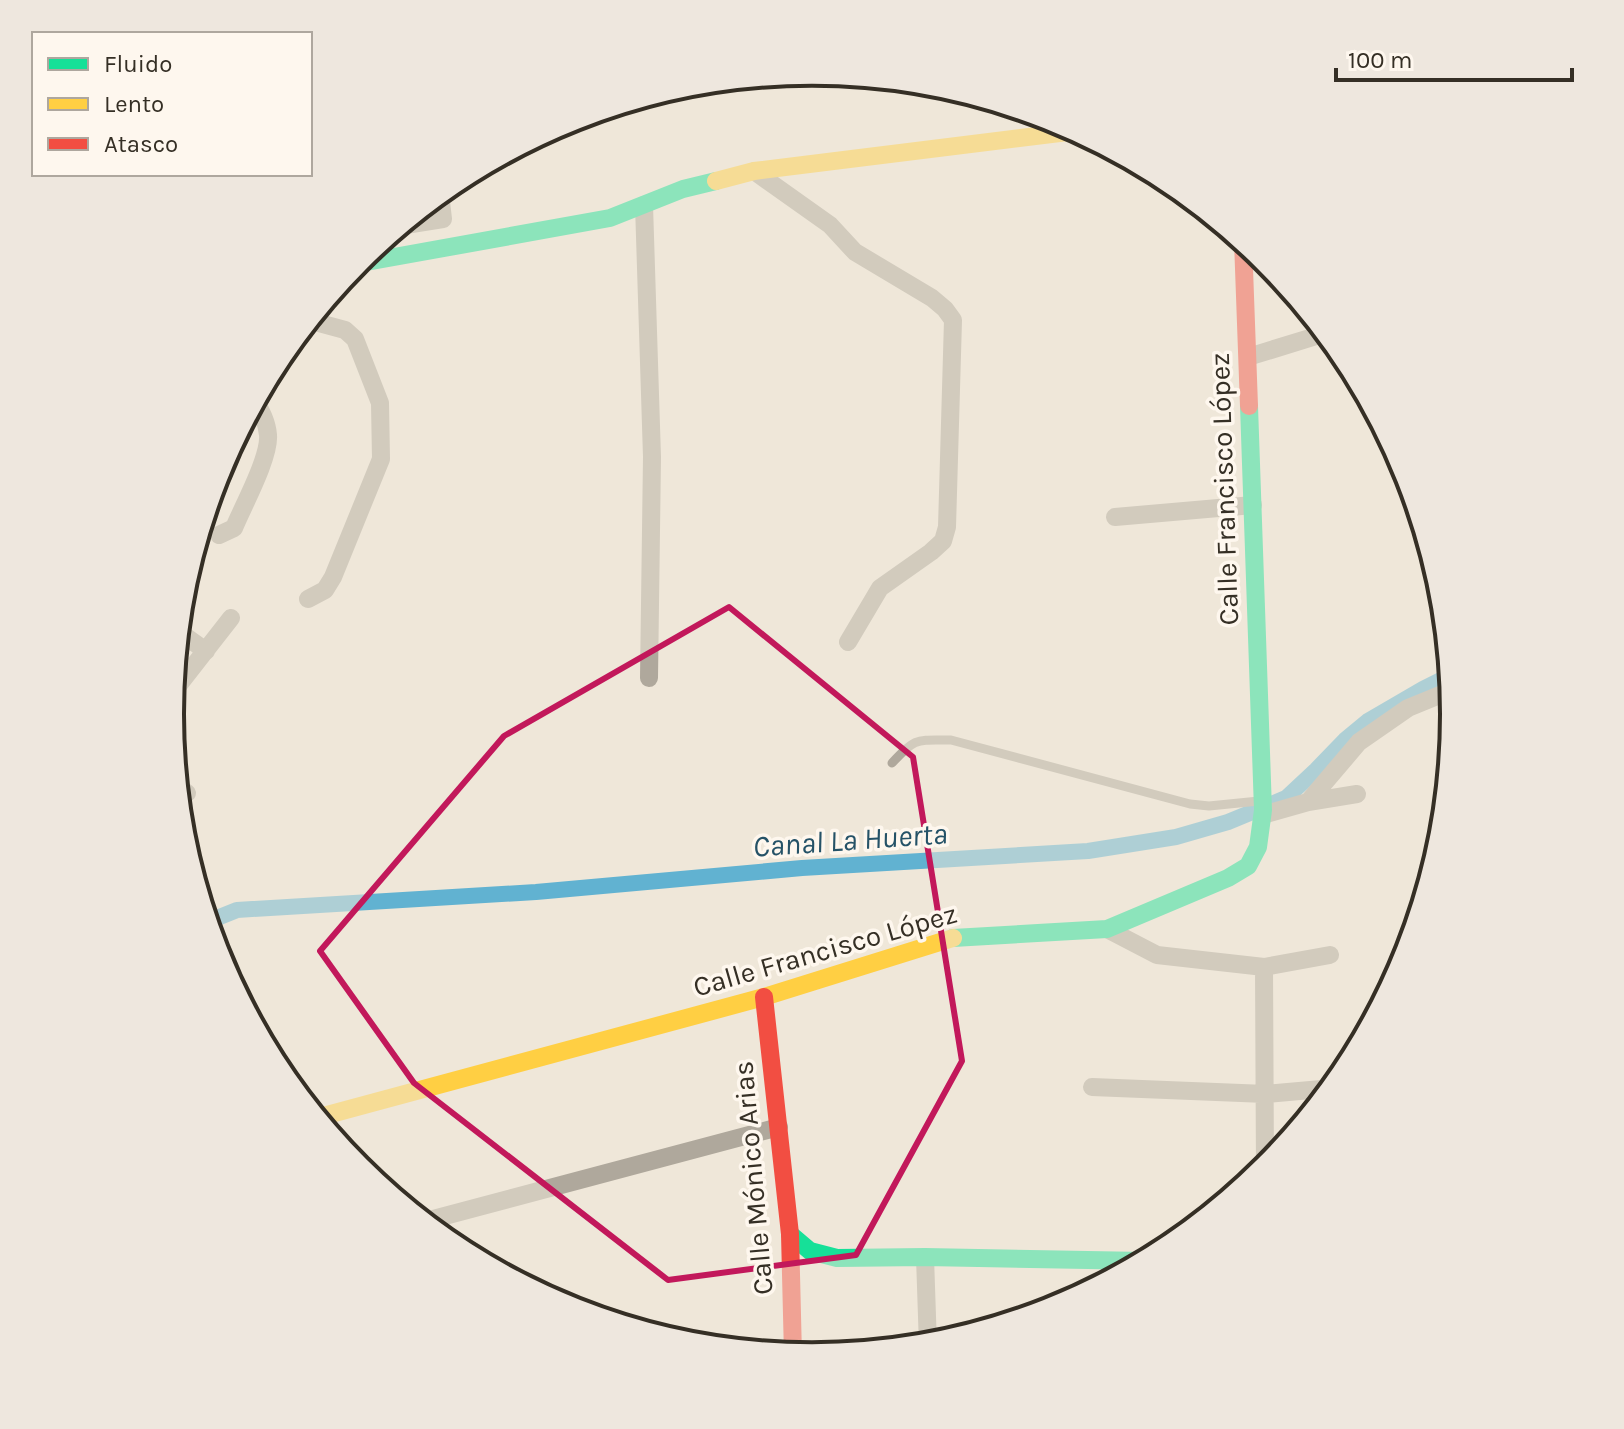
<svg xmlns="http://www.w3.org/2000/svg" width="1624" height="1429" viewBox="0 0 1624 1429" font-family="Karla,sans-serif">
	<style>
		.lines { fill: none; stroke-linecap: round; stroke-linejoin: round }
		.canal { stroke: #61b2d1; stroke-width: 16 }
		.lane { stroke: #afa89c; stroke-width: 9 }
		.street { stroke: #afa89c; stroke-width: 18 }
		.fast { stroke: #16e098; stroke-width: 18 }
		.slow { stroke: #ffcf43; stroke-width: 18 }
		.jam { stroke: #f24e42; stroke-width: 18 }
		.marked { fill: none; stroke: #c2185b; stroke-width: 6; stroke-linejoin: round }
		.labels { text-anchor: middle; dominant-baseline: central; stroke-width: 7; stroke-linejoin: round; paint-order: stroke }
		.street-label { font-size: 28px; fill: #352f25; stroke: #fef7ee }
		.water-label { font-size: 30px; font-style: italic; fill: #255267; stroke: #fef7ee }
		.rim { fill: none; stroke: #352f25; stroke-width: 4 }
	</style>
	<rect width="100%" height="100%" fill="#efe7d9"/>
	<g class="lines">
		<path class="canal" d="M207,922L237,910L536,892L802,868L1088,851L1176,837L1228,822L1286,798L1316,770L1345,740L1368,721L1423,689L1451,675"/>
		<path class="lane" d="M892,763C916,737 916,740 951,740L1190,804L1209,806L1259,801"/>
		<path class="street" d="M754,171L830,225L855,252L932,298L945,309L953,320L947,527L943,541L931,552L880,588L848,642
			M644,205L652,457L649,678
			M399,226L443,219L440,193
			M1248,357L1326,333
			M1115,517L1253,505
			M219,535L234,528C243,506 270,457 268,435C267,422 261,411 255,400
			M308,599L325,590L333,577L381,459L380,403L355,339L345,330L308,320
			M178,631L206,651
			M172,688L174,691L231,618
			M177,786L187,793
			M1308,802L1357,794
			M1263,815L1308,802L1359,742L1408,708L1452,690
			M1107,929L1157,955L1264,967L1330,955
			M1264,967L1265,1170
			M1092,1087L1266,1094L1333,1088
			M422,1222L779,1127
			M925,1257L928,1346"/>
		<path class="fast" d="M355,264L610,218L683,189L716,181
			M953,938L1107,929L1228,878L1248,866L1258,847L1263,810L1249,406
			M790,1234L810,1251L837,1258L925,1257L1145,1261"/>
		<path class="slow" d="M716,181L754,171L1076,131
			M316,1118L764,997L953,938"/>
		<path class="jam" d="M1243,241L1249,406
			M764,997L790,1234L793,1355"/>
	</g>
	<path d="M0 0H1624V1429H0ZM729,607L913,757L962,1061L856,1255L668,1280L414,1083L320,951L504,736Z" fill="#efe7d9" fill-opacity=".55" fill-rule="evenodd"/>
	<path class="marked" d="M729,607L913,757L962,1061L856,1255L668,1280L414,1083L320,951L504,736Z"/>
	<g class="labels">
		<g class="street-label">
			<text transform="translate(1224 489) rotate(-92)">Calle Francisco López</text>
			<text transform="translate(825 950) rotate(-16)">Calle Francisco López</text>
			<text transform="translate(753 1178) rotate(-95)">Calle Mónico Arias</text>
		</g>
		<g class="water-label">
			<text transform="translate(850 840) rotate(-4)">Canal La Huerta</text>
		</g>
	</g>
	<path d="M0 0H1624V1429H0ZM184 714a628 628 0 1 1 1256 0a628 628 0 1 1-1256 0Z" fill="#eee7de" fill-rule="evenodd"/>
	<path class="rim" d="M184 714a628 628 0 1 1 1256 0a628 628 0 1 1-1256 0Z"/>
	<rect x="32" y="32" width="280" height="144" fill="#fef7ee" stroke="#aea79e" stroke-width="2"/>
	<rect x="48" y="58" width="40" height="12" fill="#16e098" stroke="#aea79e" stroke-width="2"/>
	<text x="104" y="72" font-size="24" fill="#352f25">Fluido</text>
	<rect x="48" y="98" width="40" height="12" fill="#ffcf43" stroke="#aea79e" stroke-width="2"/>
	<text x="104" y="112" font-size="24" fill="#352f25">Lento</text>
	<rect x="48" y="138" width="40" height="12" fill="#f24e42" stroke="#aea79e" stroke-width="2"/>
	<text x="104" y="152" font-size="24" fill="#352f25">Atasco</text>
	<path d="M1336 68v12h236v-12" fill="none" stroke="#352f25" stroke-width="4"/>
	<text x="1348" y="68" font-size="24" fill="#352f25" stroke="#fef7ee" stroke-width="6" paint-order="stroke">100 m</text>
</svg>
